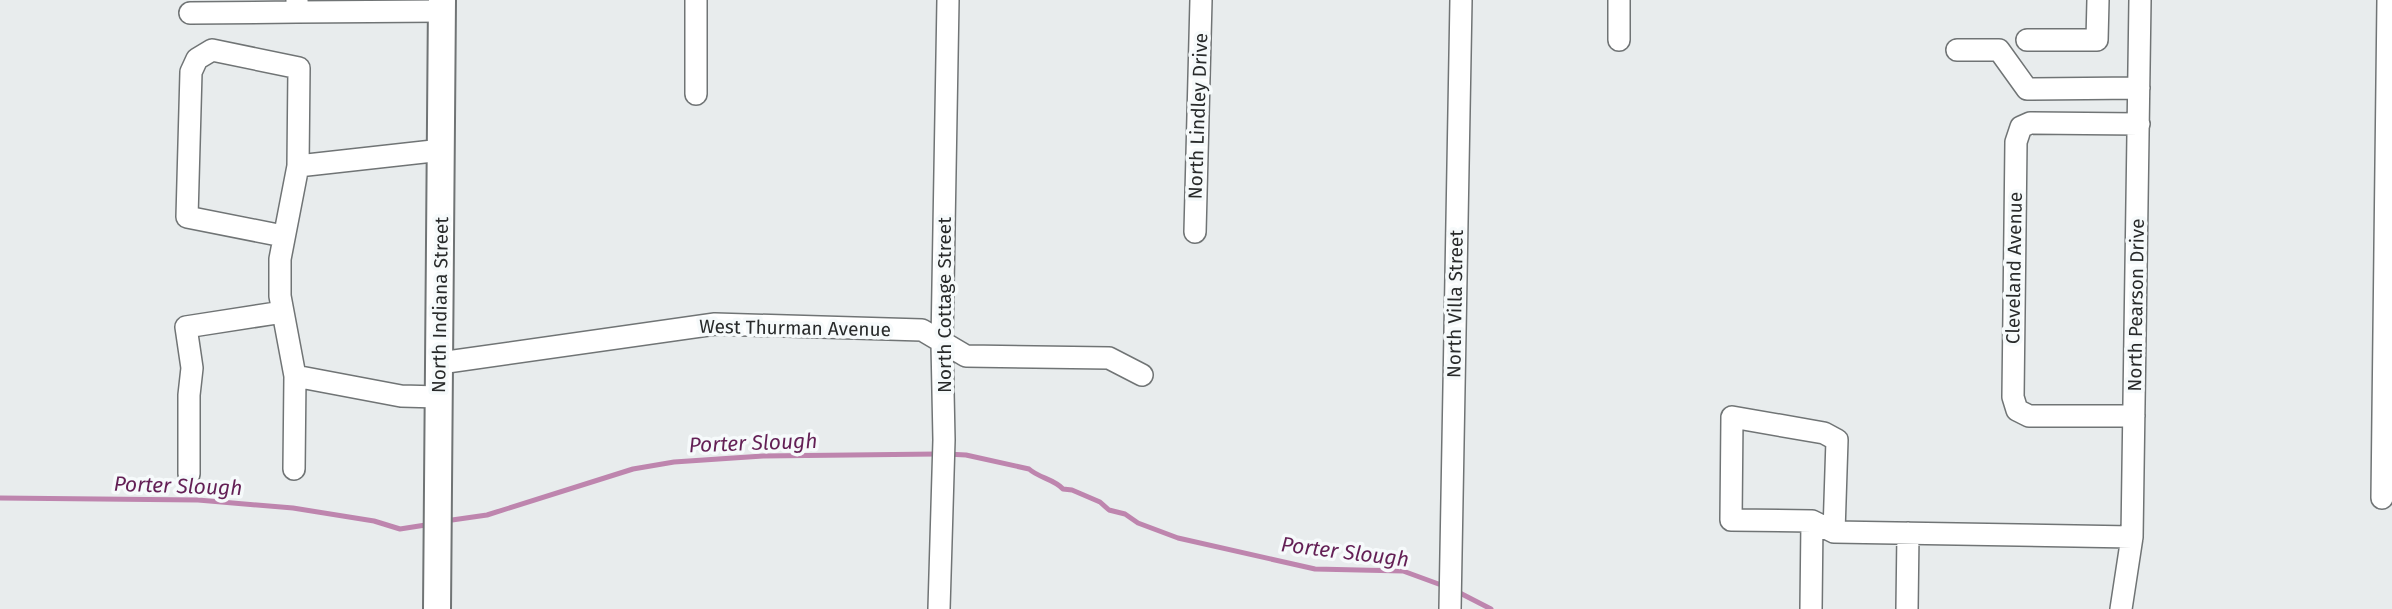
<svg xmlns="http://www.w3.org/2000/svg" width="2392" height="609" viewBox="0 0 2392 609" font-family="'Fira Sans',sans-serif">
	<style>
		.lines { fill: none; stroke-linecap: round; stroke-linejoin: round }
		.stream { stroke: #be85ae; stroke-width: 5 }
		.minor-casing { stroke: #707475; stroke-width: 24 }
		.major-casing { stroke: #707475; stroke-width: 30 }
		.minor { stroke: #fff; stroke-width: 21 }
		.major { stroke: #fff; stroke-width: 26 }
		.labels { text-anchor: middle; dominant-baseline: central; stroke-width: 7; stroke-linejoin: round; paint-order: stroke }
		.street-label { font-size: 19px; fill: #282a2a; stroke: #f6fafb }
		.water-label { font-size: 21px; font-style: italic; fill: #631f55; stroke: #f6fafb }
	</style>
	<rect width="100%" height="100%" fill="#e8eced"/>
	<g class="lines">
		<path class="stream" d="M947,454L966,455L1029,469C1039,478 1054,479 1063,489L1072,490L1100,502L1109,510L1125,514L1138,523L1178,538L1315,569L1403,571L1444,586
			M0,498L198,500L293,508L374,521L400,529L432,524
			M445,521L487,515L633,469L674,462L763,456L937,454
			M1456,591L1491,609"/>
		<g class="minor-casing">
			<path id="minor" d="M297,0V12L442,11
				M696,0V94
				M190,13L297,12
				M1619,40V0
				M2027,40H2097L2098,0
				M1957,50H1999L2027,89L2139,88
				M298,166L442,150
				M1195,232L1201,0
				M283,236L187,217L191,72L197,59L212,50L299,68L298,166L280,259V296L295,376L294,469
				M440,363L715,324L922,330L966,356L1109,358L1142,375
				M295,376L401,396L439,397
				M2134,416H2029L2017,410L2013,397L2016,142L2021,127L2030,123L2139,124
				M189,474V395L192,368L186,327L283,312
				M2382,498L2388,0
				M1834,532L1837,440L1824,433L1732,417L1731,520L1812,521L1834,532L2132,537
				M939,609L944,440L942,343L948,0
				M1450,609L1461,0
				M1811,609L1812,521
				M1907,609L1908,533
				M2121,609L2132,537L2140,0"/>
		</g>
		<g class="major-casing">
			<path id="major" d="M437,609L442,0"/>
		</g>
		<use href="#minor" class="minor"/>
		<use href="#major" class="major"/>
	</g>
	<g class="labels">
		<g class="street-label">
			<text transform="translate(1198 116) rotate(-88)">North Lindley Drive</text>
			<text transform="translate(2014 268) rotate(-89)">Cleveland Avenue</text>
			<text transform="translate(1455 304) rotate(-89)">North Villa Street</text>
			<text transform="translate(440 305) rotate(-89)">North Indiana Street</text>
			<text transform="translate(944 305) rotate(-90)">North Cottage Street</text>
			<text transform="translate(2136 305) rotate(-89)">North Pearson Drive</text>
			<text transform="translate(795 328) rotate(1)">West Thurman Avenue</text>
		</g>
		<g class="water-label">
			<text transform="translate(753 443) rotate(-2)">Porter Slough</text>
			<text transform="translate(178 486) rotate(2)">Porter Slough</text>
			<text transform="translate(1345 552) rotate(7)">Porter Slough</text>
		</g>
	</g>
</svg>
